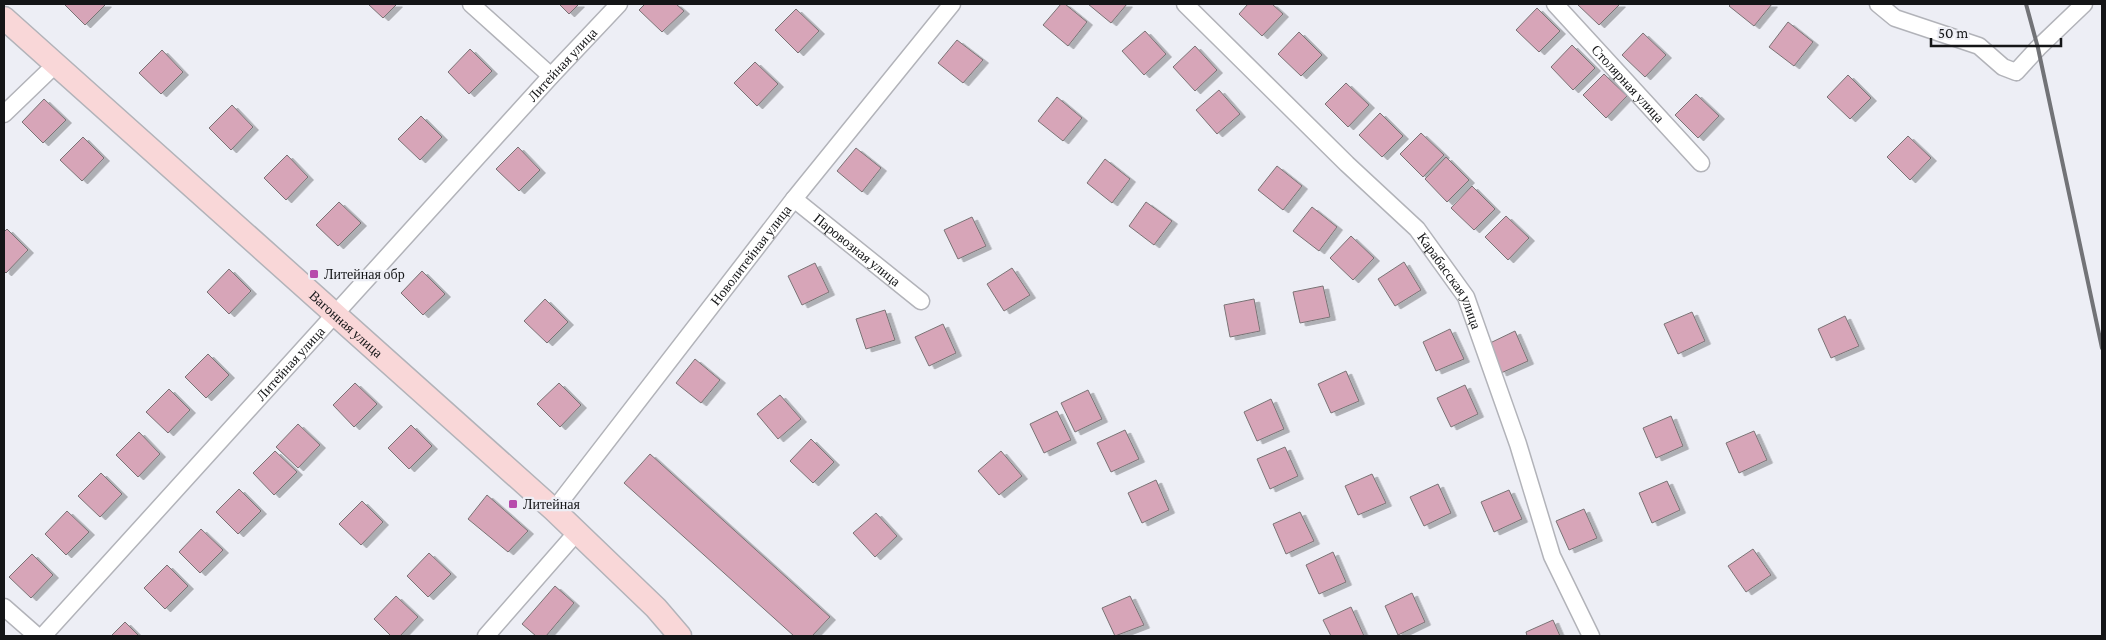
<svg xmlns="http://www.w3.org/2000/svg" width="2106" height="640" viewBox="0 0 2106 640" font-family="'Crimson Pro',serif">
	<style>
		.building { fill: #d7a5b8; stroke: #7a7375; filter: url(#shadow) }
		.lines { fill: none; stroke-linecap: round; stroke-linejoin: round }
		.street-casing { stroke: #b2b3b9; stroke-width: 19 }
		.secondary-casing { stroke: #b2b3b9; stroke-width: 25 }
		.street { stroke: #fff; stroke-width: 16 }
		.secondary { stroke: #f9d7d8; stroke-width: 22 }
		.rail { stroke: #727377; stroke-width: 4 }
		.poi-dot { fill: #b74cac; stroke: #edeef5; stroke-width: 2 }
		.labels { text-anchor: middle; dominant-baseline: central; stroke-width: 4.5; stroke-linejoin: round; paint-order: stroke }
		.street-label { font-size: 14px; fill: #141517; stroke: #edeef5 }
		.poi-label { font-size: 14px; fill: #141517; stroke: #edeef5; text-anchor: start }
	</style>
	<defs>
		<filter id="shadow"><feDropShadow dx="5.5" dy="3" stdDeviation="0" flood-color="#0004"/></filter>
	</defs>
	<rect width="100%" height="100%" fill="#edeef5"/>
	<path class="building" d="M64,4H106L85,25Z
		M368,4H397L383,18Z
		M559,4H579L569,14Z
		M645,4H676L684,11L662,32L639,10Z
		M1061,4H1065L1087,22L1068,46L1043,25Z
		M1088,4H1127L1111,23Z
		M1248,4H1272L1283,14L1262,36L1239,14Z
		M1577,4H1620L1599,25Z
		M1731,4H1772L1754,26L1729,6Z
		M1537,8L1560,31L1539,52L1516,30Z
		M796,9L819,31L798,53L775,30Z
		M1788,22L1813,42L1794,66L1769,47Z
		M1145,31L1166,54L1144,75L1122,51Z
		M1299,32L1322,55L1301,76L1278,54Z
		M1643,33L1666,55L1645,77L1622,55Z
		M957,40L983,60L963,83L938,63Z
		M1572,45L1595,68L1573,90L1551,67Z
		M1195,46L1217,70L1195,91L1173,67Z
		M470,49L492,71L469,94L448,72Z
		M162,50L183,72L161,94L139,73Z
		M755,62L778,84L757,106L734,83Z
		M1604,74L1627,96L1606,118L1583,95Z
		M1848,75L1871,98L1850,119L1827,97Z
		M1346,83L1369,105L1348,127L1325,104Z
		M1219,90L1240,114L1217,134L1196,110Z
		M1696,94L1719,116L1698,138L1675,115Z
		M1057,97L1082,118L1063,141L1038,121Z
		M44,99L66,120L43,143L22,122Z
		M232,105L253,127L231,150L209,128Z
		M1380,113L1403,136L1382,157L1359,135Z
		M421,116L442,137L420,160L398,139Z
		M1421,133L1444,155L1423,177L1400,154Z
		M1908,136L1931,158L1910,180L1887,157Z
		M83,137L104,158L82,181L60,160Z
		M518,147L540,170L519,191L496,169Z
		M856,148L881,168L862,192L837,171Z
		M287,155L308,177L286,200L264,178Z
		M1446,157L1469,180L1447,202L1425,179Z
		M1105,159L1130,179L1112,203L1087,183Z
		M1277,166L1302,186L1283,210L1258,190Z
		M1472,186L1495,209L1474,230L1451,208Z
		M339,202L361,223L338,246L316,225Z
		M1146,202L1172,221L1154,245L1129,226Z
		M1312,207L1337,227L1319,251L1293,231Z
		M1506,216L1529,238L1508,260L1485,237Z
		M972,217L986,246L958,259L944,230Z
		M7,229L28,250L6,273L4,271V232Z
		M1351,236L1374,258L1353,280L1330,258Z
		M1404,262L1421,290L1395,306L1378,279Z
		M815,263L829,292L802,305L788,276Z
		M1012,268L1030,295L1004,311L987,284Z
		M229,269L251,291L229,314L207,292Z
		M422,271L445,294L423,315L401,293Z
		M1323,286L1330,317L1300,323L1293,292Z
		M545,299L568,322L547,343L524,321Z
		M1254,299L1260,331L1230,337L1224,305Z
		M885,310L895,340L866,349L856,319Z
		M1692,312L1705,341L1678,354L1664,324Z
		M1845,316L1859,346L1831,358L1818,329Z
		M943,324L956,353L929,366L915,337Z
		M1450,329L1464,359L1436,371L1423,342Z
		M1515,331L1528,361L1501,373L1488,344Z
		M208,354L229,375L206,398L185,377Z
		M695,359L720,380L701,403L676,383Z
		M1346,371L1359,401L1331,413L1318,384Z
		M355,383L377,404L354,427L333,405Z
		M559,383L581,405L560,427L537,404Z
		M1465,385L1478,414L1451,427L1437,398Z
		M169,389L190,410L168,433L146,412Z
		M1088,390L1102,419L1075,432L1061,403Z
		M780,395L801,419L778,439L757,414Z
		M1271,399L1284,429L1257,441L1244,412Z
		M1057,411L1071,440L1044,453L1030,424Z
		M1671,416L1683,446L1656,458L1643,428Z
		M298,424L320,445L298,468L276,447Z
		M411,425L432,446L409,469L388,448Z
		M1125,430L1139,459L1111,472L1097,443Z
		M1754,431L1767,460L1739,473L1726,443Z
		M139,432L160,454L138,477L116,455Z
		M811,439L834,462L813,483L790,461Z
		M1285,447L1298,476L1270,489L1257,459Z
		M275,451L297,472L274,495L253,473Z
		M1001,451L1022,476L999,495L978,471Z
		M650,454L830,617L812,636H794L624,483Z
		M101,473L122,494L100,517L78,496Z
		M1372,474L1386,503L1358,515L1345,486Z
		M1156,480L1169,510L1142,523L1128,493Z
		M1667,481L1680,510L1652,523L1639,493Z
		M1438,484L1451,513L1424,526L1410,497Z
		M239,489L261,511L238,534L216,512Z
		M1509,490L1522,519L1494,532L1481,502Z
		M487,495L528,531L508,552L468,519Z
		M362,501L383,522L361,545L339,524Z
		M1584,509L1597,538L1569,550L1556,521Z
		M67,511L89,532L66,555L45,534Z
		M1300,512L1314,541L1286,554L1273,524Z
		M876,513L897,536L875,557L853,533Z
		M201,529L223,550L200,573L179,552Z
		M1753,549L1771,575L1746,592L1728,566Z
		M1333,552L1346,582L1319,594L1306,565Z
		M429,553L451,574L428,597L407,576Z
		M32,554L53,575L31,598L9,577Z
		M167,565L188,586L165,609L144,588Z
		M555,586L574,603L546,636H536L522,624Z
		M1412,593L1425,622L1398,635L1385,606Z
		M396,596L418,617L400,636H391L374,619Z
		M1130,596L1144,625L1115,636L1102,608Z
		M1351,607L1364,636H1331L1323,620Z
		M1553,620L1560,636H1527L1526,632Z
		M125,622L139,636H111Z"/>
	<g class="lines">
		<g class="street-casing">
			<g id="street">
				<path d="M471,4L551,76"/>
				<path id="s1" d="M1185,4L1347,164L1417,229L1466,297L1518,444L1552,556L1591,636"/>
				<path id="s2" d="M1555,4L1701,163"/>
				<path d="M1878,4L1895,18L1979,46L2003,67L2016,72L2038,48L2084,4"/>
				<path d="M4,114L56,64"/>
				<path id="s3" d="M794,199L921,301"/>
				<path id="s4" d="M554,510L794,199L952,4"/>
				<path d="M4,607L37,636"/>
				<path id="s5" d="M43,636L551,76L619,4"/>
				<path d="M486,636L577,532"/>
			</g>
		</g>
		<g class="secondary-casing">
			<g id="secondary">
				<path id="s6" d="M4,18L554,510L656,608L680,636"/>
			</g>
		</g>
		<use href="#street" class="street"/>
		<use href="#secondary" class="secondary"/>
		<path class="rail" d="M2026,4L2038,48L2102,348"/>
	</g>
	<g class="poi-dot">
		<rect x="309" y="269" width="10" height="10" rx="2.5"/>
		<rect x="508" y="499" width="10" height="10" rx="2.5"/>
	</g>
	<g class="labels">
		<g class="street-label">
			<text stroke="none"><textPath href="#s5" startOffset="772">Литейная улица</textPath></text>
			<text stroke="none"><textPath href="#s2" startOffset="108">Столярная улица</textPath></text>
			<text stroke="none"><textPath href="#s3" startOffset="81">Паровозная улица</textPath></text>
			<text stroke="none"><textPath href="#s4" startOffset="322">Новолитейная улица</textPath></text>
			<text stroke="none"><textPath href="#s1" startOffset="385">Карабасская улица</textPath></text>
			<text stroke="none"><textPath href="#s6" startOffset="459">Вагонная улица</textPath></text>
			<text stroke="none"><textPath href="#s5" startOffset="368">Литейная улица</textPath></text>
		</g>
		<g class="poi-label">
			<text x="324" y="274">Литейная обр</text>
			<text x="523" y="504">Литейная</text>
		</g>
	</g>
	<rect width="2106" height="640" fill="none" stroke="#141517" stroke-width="10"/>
	<path d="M1931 38v8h130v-8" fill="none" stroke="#141517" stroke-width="2.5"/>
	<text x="1938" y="38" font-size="15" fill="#141517" stroke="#edeef5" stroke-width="4" paint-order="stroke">50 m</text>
</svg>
